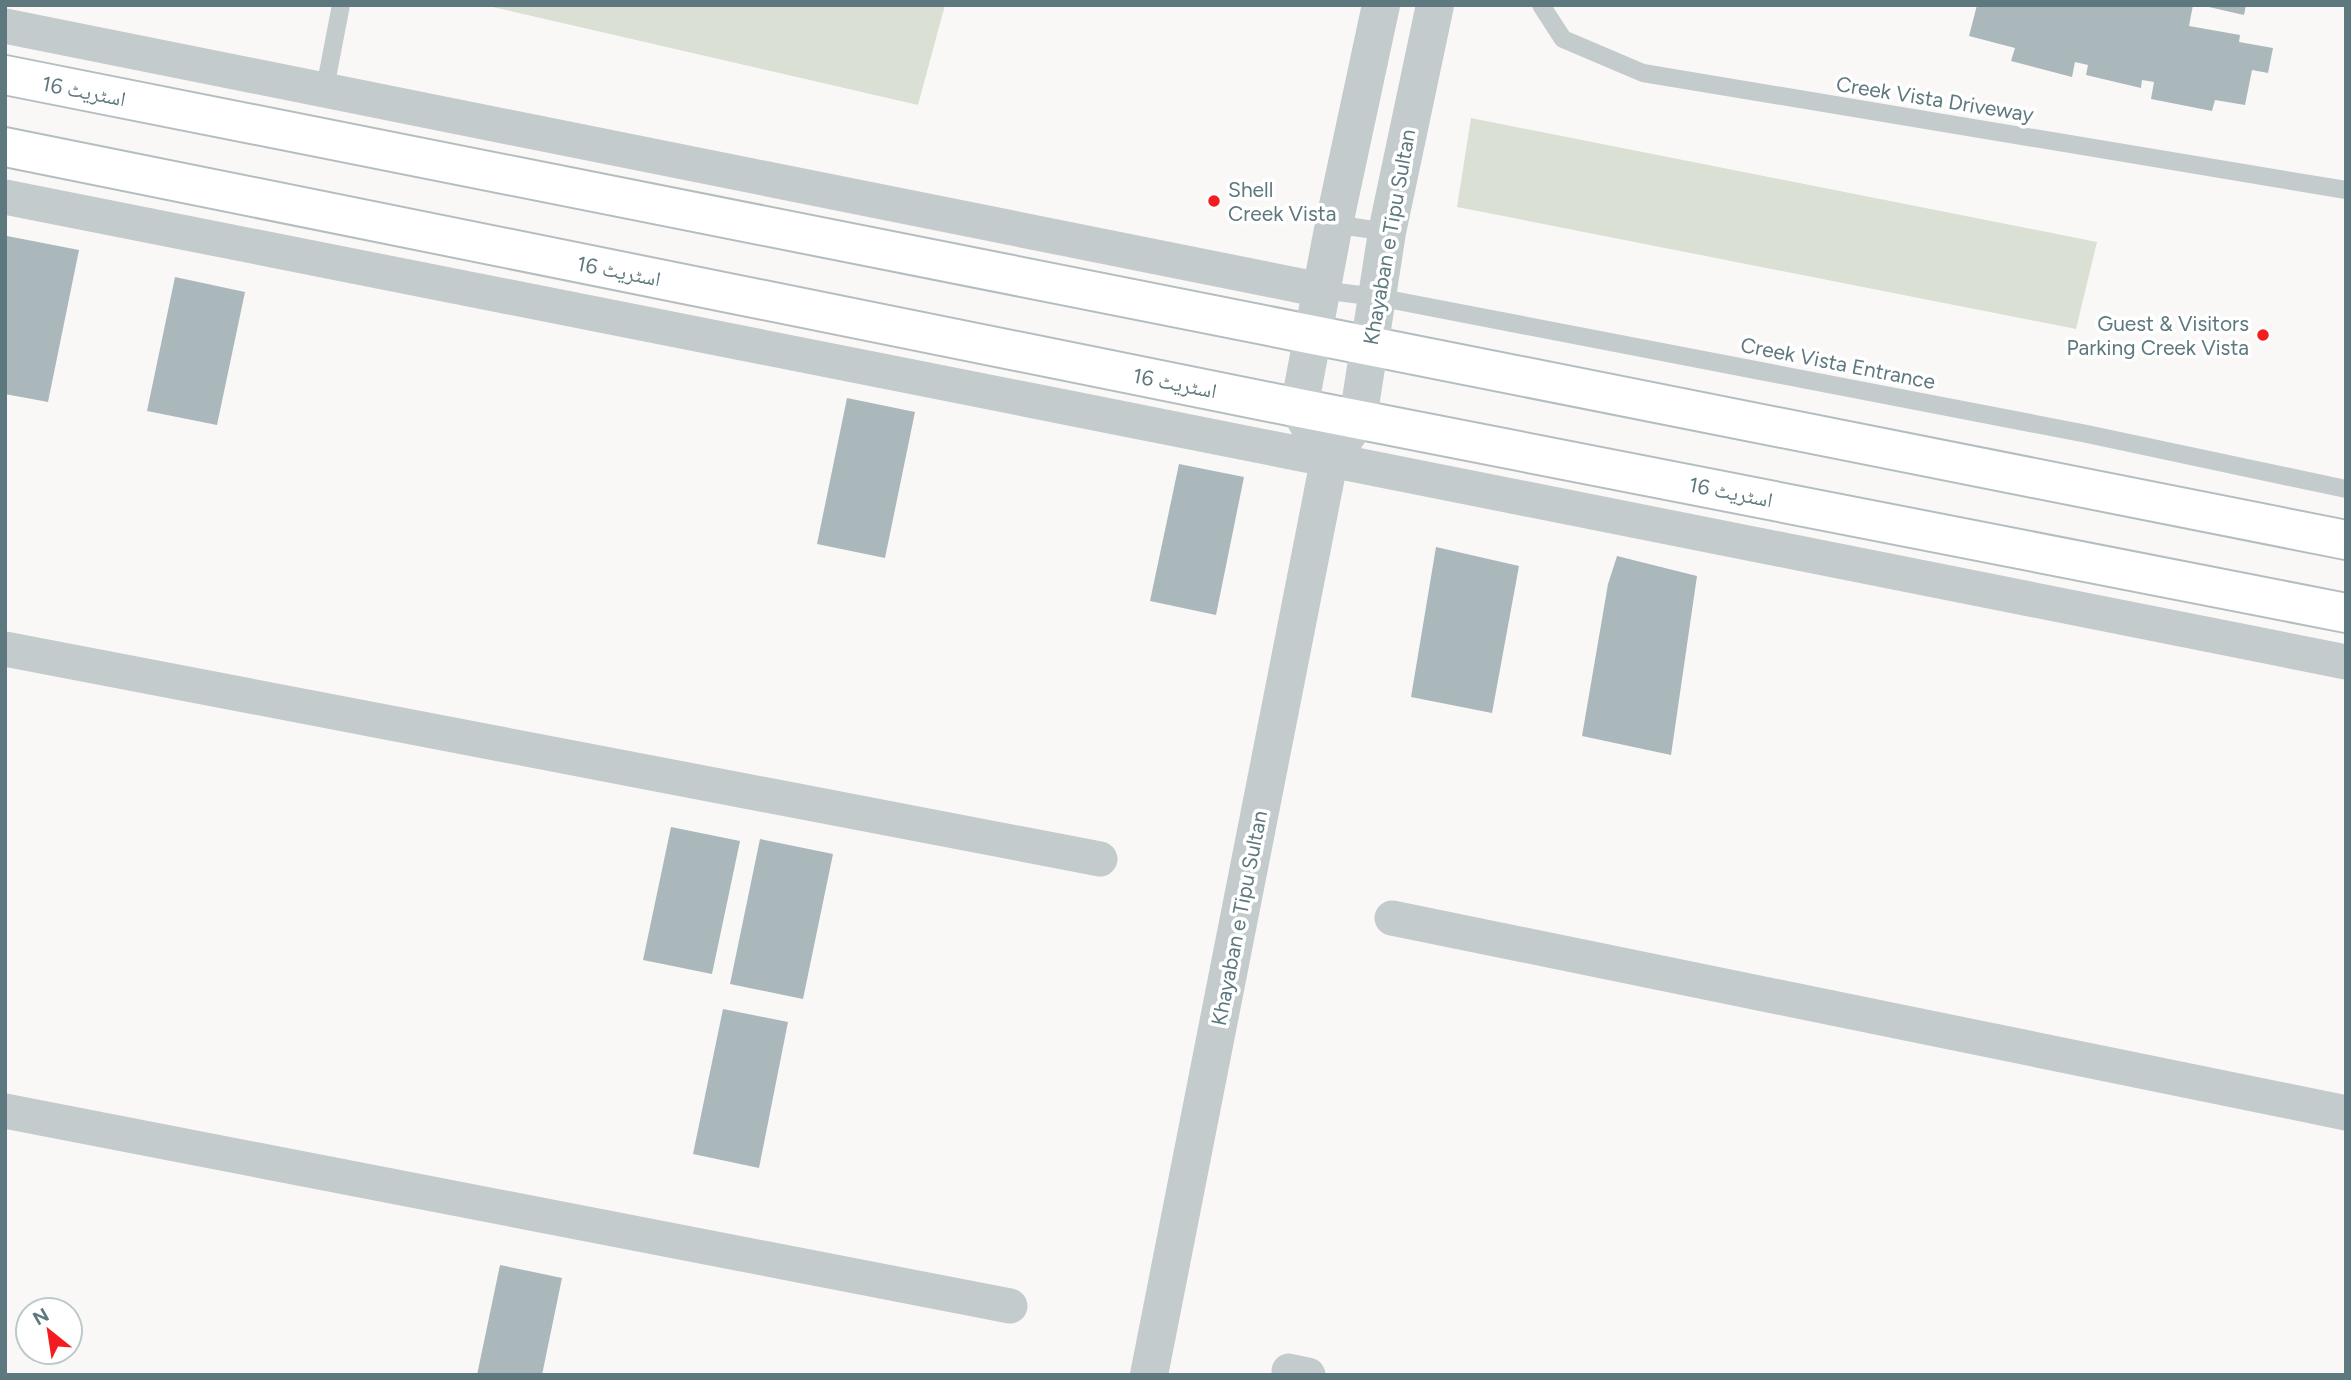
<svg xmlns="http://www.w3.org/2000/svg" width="2351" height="1380" viewBox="0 0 2351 1380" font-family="Figtree,'Noto Naskh Arabic',sans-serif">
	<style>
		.green { fill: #dbe0d5 }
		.building { fill: #aab8bb }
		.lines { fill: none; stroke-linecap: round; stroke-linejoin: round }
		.secondary-casing { stroke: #b4bec0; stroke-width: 42 }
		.service { stroke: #c4cbcd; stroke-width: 18 }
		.minor { stroke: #c4cbcd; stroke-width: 35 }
		.tertiary { stroke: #c4cbcd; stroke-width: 38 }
		.secondary { stroke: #fff; stroke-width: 38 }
		.poi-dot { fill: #f31c20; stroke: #fff; stroke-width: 2.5 }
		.labels { text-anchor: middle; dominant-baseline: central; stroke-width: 7; stroke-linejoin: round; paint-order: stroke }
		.street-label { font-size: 21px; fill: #5d787e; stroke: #fff }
		.poi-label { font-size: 21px; fill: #5d787e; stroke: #fff; text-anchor: start }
	</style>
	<rect width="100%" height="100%" fill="#f9f8f6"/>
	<path class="green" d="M484,5H945L918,105Z
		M1471,118L2097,242L2076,329L1457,207Z"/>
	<path class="building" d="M1977,5H2193L2189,26L2240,35L2239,42L2273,48L2268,73L2252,70L2245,105L2215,100L2212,111L2151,99L2154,82L2142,80L2141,88L2086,75L2088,65L2075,62L2072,77L2011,61L2015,48L1969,36Z
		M2200,5H2246L2244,15Z
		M7,236L79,250L48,402L5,394Z
		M175,277L245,292L217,425L147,411Z
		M847,398L915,412L885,558L817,544Z
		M1179,464L1244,477L1216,615L1150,601Z
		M1436,547L1519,566L1492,713L1411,697Z
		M1617,556L1697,576L1671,755L1582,736L1608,584Z
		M671,827L740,841L712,974L643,960Z
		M760,839L833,854L803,999L730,984Z
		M723,1009L788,1022L759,1168L693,1154Z
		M500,1265L562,1278L542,1375H477Z"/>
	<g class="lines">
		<g class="secondary-casing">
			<path id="secondary" d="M5,75L2346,540
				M5,147L1299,408L2346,613"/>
		</g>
		<path class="service" d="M1541,5L1563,39L1643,73L2346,190
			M325,88L341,5
			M1334,224L1387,232
			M1321,290L1377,297L2087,434L2346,489"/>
		<path class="minor" d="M5,26L1321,290
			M5,197C786,350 1565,508 2346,662
			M5,649L1100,859
			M1392,918L2346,1113
			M5,1111L1010,1306
			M1289,1371L1308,1375"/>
		<path class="tertiary" d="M1329,461L1299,408L1334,224L1381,5
			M1149,1375L1329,461L1358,419L1387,232L1435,5"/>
		<use href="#secondary" class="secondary"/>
	</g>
	<g class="poi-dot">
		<circle cx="1214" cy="201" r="7"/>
		<circle cx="2263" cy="335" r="7"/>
	</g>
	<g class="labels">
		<g class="street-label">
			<text transform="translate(84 91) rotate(11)">اسٹریٹ 16</text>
			<text transform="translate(1935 99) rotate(9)">Creek Vista Driveway</text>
			<text transform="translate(1389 237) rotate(-80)">Khayaban e Tipu Sultan</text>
			<text transform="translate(619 271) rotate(11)">اسٹریٹ 16</text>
			<text transform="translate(1838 363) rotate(11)">Creek Vista Entrance</text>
			<text transform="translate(1175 383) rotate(11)">اسٹریٹ 16</text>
			<text transform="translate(1731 492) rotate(11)">اسٹریٹ 16</text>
			<text transform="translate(1239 918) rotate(-79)">Khayaban e Tipu Sultan</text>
		</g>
		<g class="poi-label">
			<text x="1228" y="189">Shell<tspan x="1228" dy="24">Creek Vista</tspan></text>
			<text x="2249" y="323" text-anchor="end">Guest &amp; Visitors<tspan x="2249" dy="24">Parking Creek Vista</tspan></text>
		</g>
	</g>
	<rect width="2351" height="1380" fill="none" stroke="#5d787e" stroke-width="14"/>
	<g transform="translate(49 1331) rotate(330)"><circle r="33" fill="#ffffff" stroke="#bec9cb" stroke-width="2"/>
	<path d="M0-5L12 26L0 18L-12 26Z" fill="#f31c20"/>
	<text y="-10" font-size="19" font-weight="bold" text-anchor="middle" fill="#5d787e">N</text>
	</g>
</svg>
